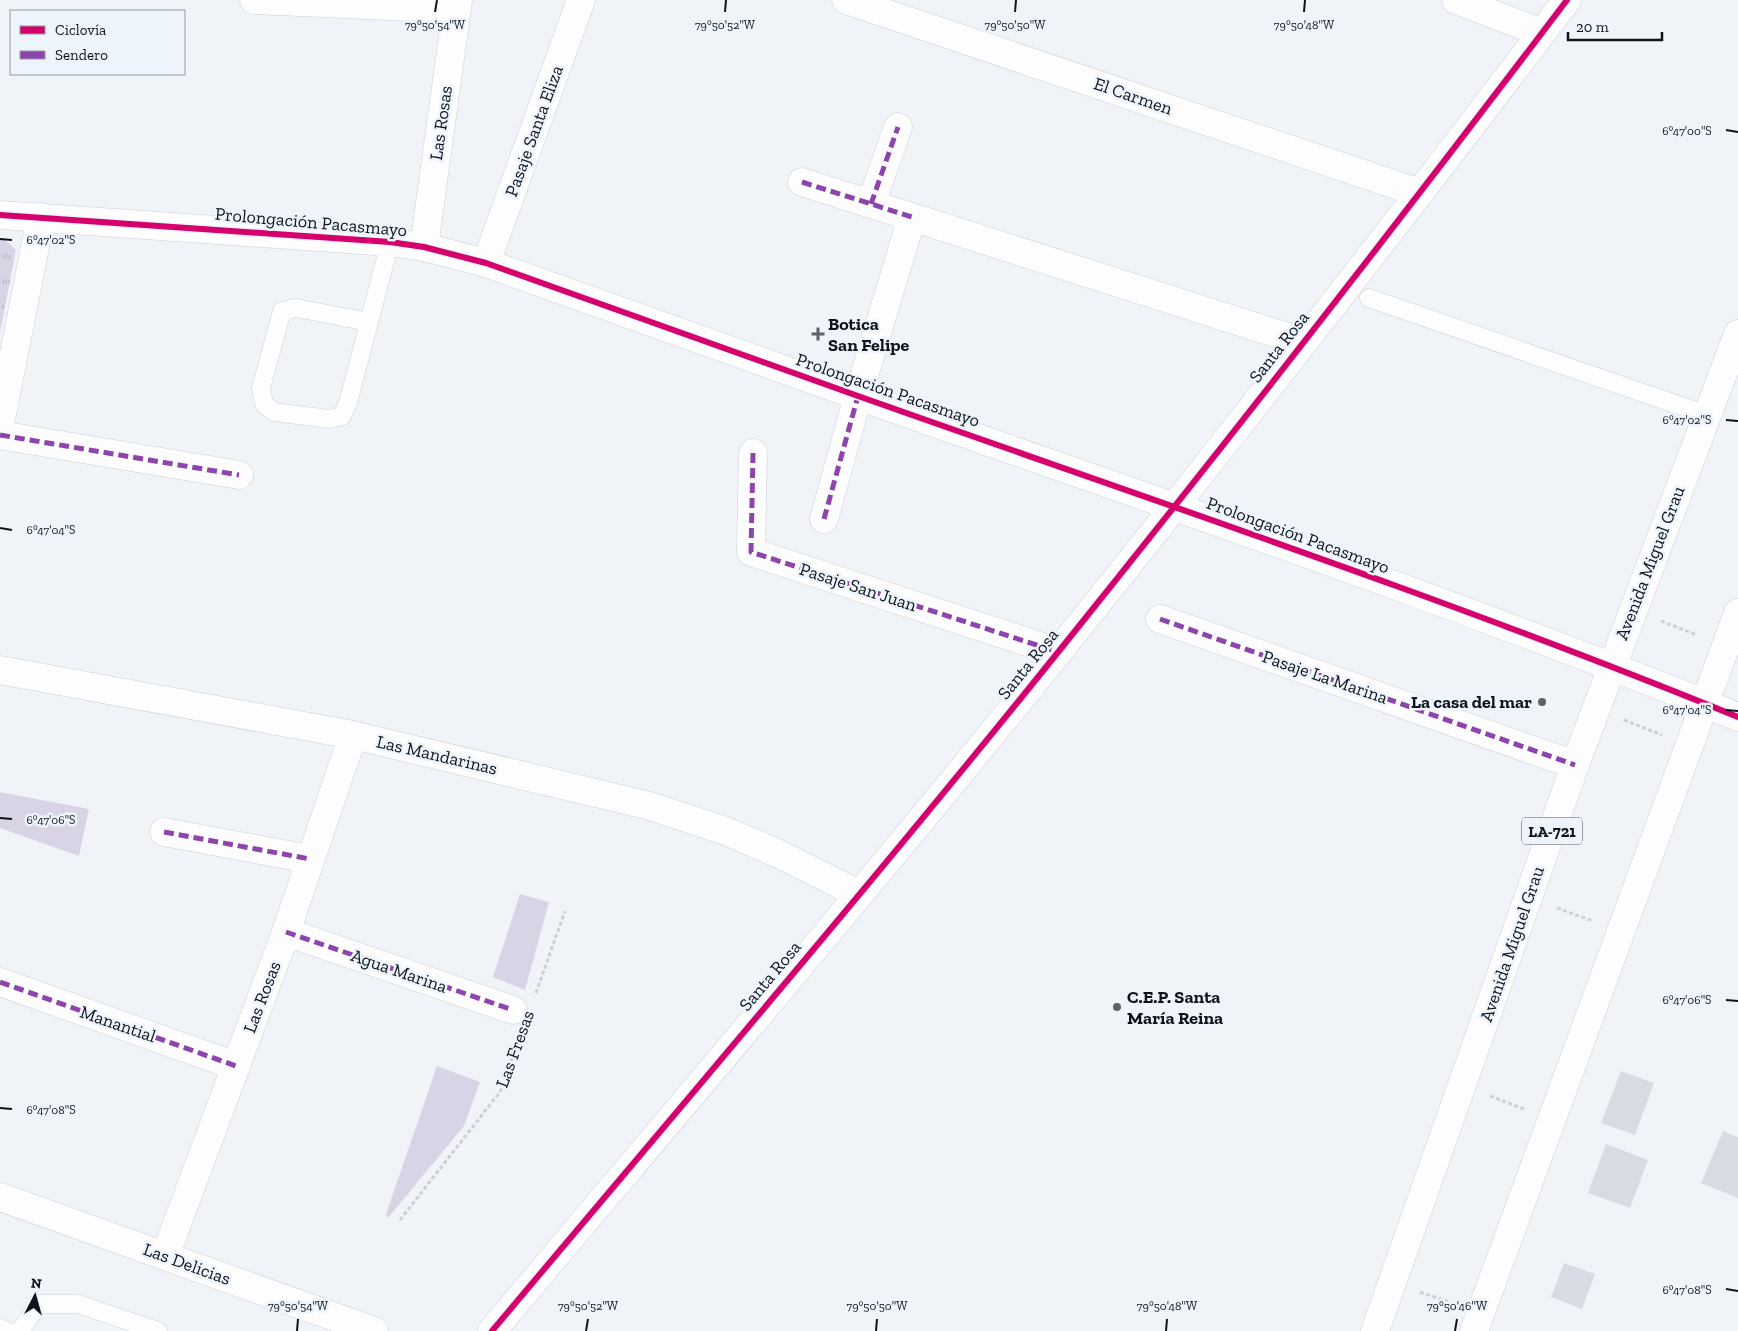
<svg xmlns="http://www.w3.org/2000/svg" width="1738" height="1331" viewBox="0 0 1738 1331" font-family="'Zilla Slab',serif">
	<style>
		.grass { fill: #d9d4e5 }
		.park { fill: url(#park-tufts) }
		.building { fill: #d8dbe4 }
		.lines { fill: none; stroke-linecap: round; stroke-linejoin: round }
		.lane-casing { stroke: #ccd0d6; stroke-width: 19 }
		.street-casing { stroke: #ccd0d6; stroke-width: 29 }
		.secondary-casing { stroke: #ccd0d6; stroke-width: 29 }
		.primary-casing { stroke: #ccd0d6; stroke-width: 29 }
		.path { stroke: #d0d0d2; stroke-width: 3; stroke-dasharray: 4 2.5; stroke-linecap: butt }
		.lane { stroke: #fdfdfe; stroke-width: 18 }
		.street { stroke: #fdfdfe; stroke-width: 28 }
		.secondary { stroke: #fdfdfe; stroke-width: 28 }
		.primary { stroke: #fdfdfe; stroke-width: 28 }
		.quiet { stroke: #8e44ad; stroke-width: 5; stroke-dasharray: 10 5; stroke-linecap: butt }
		.cycleway-casing { stroke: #edf4fc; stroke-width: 9 }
		.cycleway { stroke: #d6006c; stroke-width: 6 }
		.ticks { fill: none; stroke: #0f141b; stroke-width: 2 }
		.poi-dot { fill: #5e6268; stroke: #edf4fc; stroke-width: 2 }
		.labels { text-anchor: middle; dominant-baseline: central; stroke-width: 5; stroke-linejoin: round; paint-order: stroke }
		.shield { fill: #edf4fc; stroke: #52575e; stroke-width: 1 }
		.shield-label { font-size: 16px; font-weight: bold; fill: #0f141b }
		.street-label { font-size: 18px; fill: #0f141b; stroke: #edf4fc }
		.poi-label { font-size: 18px; font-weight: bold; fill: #0f141b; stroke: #edf4fc; text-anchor: start }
		.ticks-label { font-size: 12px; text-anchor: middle; fill: #0f141b; stroke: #edf4fc; stroke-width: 5; stroke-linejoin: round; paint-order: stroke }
	</style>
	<defs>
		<pattern id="park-tufts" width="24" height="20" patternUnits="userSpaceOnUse" patternTransform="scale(1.25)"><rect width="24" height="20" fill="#d9d4e5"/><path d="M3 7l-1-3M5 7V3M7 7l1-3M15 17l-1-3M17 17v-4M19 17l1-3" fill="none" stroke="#b9b5c4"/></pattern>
	</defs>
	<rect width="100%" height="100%" fill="#f0f4f8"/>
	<path class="grass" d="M0,792L89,809L79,856L0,828Z
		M520,894L549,902L525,990L493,977Z
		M437,1066L480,1082L464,1126L388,1218L386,1214Z"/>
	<path class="park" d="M0,240H5L16,250L0,333Z"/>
	<path class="building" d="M1621,1071L1654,1083L1635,1135L1601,1123Z
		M1723,1131L1738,1137V1198L1701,1183Z
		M1606,1144L1648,1160L1630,1208L1588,1193Z
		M1564,1263L1595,1274L1582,1309L1551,1297Z"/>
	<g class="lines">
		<g class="lane-casing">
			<path id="lane" d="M1369,298L1707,415
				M369,322L296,308L282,311L261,388L264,404L274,412L329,419L342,416L348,403L390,242
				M0,1328L7,1331
				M20,1331L39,1304H78L158,1331"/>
		</g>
		<g class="street-casing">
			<path id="street" d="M254,0L457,9
				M846,0L1420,193
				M1456,0L1542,33
				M802,182L1303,342
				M871,204L898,127
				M424,247L458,0
				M486,263L581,0
				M0,424L41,217
				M0,435L239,475
				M753,453L751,552L1058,652
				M824,519L858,396L912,217
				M1160,619L1575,765
				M0,670L353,735L650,806L726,831L779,854L859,894
				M164,832L310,859
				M286,932L513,1010
				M0,982L236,1066
				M0,1197L374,1331
				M165,1256L286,932L353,735
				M492,1331C682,1105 874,881 1059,651C1232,436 1401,219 1567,0"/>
		</g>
		<g class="secondary-casing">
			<path id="secondary" d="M0,215L390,242L424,247L486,263C610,307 734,352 858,396C1152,500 1449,599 1738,717"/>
		</g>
		<g class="primary-casing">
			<path id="primary" d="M1375,1331L1575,765L1738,334
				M1474,1331L1738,613"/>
		</g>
		<path class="path" d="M1661,621L1697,635
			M1624,720L1662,735
			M1557,908L1593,921
			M536,993L565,911
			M1490,1096L1524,1109
			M400,1220L500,1092L519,1039
			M1420,1292L1452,1303"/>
		<use href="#lane" class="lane"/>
		<use href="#street" class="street"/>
		<use href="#secondary" class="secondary"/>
		<use href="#primary" class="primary"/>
		<path class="quiet" d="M802,182L912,217
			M871,204L898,127
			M0,435L239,475
			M753,453L751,552L1058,652
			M824,519L858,396
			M1160,619L1575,765
			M164,832L310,859
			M286,932L513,1010
			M0,982L236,1066"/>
		<g class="cycleway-casing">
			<path id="cycleway" d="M0,215L390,242L424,247L486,263C610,307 734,352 858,396C1152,500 1449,599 1738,717
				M492,1331C682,1105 874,881 1059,651C1232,436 1401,219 1567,0"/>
		</g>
		<use href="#cycleway" class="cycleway"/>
	</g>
	<path class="ticks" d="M435,12L437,0M725,12L726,0M1015,12L1016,0M1304,12L1305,0M1726,130L1738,132M0,239L12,240M1726,420L1738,421M0,528L12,530M1726,710L1738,711M0,818L12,819M1726,1000L1738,1001M0,1108L12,1109M1726,1289L1738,1291M297,1331L298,1319M586,1331L588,1319M876,1331L877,1319M1166,1331L1167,1319M1455,1331L1457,1319"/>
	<g class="poi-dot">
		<path d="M815.5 326.5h5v5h5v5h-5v5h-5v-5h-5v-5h5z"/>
		<circle cx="1542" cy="702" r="5"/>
		<circle cx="1117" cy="1007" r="5"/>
	</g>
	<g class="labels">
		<rect class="shield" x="1522" y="817.5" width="60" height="27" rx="4"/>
		<g class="shield-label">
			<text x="1552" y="831">LA-721</text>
		</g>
		<g class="street-label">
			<text transform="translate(1133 96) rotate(19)">El Carmen</text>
			<text transform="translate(441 123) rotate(-82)">Las Rosas</text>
			<text transform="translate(534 131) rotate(-70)">Pasaje Santa Eliza</text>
			<text transform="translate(311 222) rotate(5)">Prolongación Pacasmayo</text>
			<text transform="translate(1279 347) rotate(-52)">Santa Rosa</text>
			<text transform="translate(888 390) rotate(19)">Prolongación Pacasmayo</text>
			<text transform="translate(1298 535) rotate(20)">Prolongación Pacasmayo</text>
			<text transform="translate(1650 563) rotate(-69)">Avenida Miguel Grau</text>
			<text transform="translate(858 587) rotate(18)">Pasaje San Juan</text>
			<text transform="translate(1028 664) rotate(-51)">Santa Rosa</text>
			<text transform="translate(1325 677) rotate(19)">Pasaje La Marina</text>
			<text transform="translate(437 755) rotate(13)">Las Mandarinas</text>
			<text transform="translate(1512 944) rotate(-71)">Avenida Miguel Grau</text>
			<text transform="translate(399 971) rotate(19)">Agua Marina</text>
			<text transform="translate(770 976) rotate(-50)">Santa Rosa</text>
			<text transform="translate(262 997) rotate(-69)">Las Rosas</text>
			<text transform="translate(118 1024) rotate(19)">Manantial</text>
			<text transform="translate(515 1049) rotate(-70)">Las Fresas</text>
			<text transform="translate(187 1264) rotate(20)">Las Delicias</text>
		</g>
		<g class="poi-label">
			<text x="828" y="324">Botica<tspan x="828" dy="21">San Felipe</tspan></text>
			<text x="1532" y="702" text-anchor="end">La casa del mar</text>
			<text x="1127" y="997">C.E.P. Santa<tspan x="1127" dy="21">María Reina</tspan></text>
		</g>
	</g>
	<g class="ticks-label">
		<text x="435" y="29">79°50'54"W</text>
		<text x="725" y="29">79°50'52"W</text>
		<text x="1015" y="29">79°50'50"W</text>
		<text x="1304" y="29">79°50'48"W</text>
		<text x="1687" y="135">6°47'00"S</text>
		<text x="51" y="244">6°47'02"S</text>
		<text x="1687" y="424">6°47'02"S</text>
		<text x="51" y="534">6°47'04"S</text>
		<text x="1687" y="714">6°47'04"S</text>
		<text x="51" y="824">6°47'06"S</text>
		<text x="1687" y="1004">6°47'06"S</text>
		<text x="51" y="1114">6°47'08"S</text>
		<text x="1687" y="1294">6°47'08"S</text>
		<text x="298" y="1310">79°50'54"W</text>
		<text x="588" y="1310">79°50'52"W</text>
		<text x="877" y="1310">79°50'50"W</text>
		<text x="1167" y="1310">79°50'48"W</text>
		<text x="1457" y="1310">79°50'46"W</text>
	</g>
	<rect x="10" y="10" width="175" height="65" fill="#edf4fc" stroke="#949aa2"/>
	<rect x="20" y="26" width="25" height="8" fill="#d6006c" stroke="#949aa2"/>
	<text x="55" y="35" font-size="15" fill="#0f141b">Ciclovía</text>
	<rect x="20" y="51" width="25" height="8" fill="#8e44ad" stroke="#949aa2"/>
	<text x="55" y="60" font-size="15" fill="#0f141b">Sendero</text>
	<g transform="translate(35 1296) rotate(6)" stroke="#edf4fc" stroke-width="4" paint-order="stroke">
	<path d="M0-4L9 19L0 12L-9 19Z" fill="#0f141b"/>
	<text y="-8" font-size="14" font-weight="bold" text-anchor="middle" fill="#0f141b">N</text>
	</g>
	<path d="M1568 32v8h94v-8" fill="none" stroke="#0f141b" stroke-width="2.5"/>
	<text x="1576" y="32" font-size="15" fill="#0f141b" stroke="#edf4fc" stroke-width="4" paint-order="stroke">20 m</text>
</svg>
